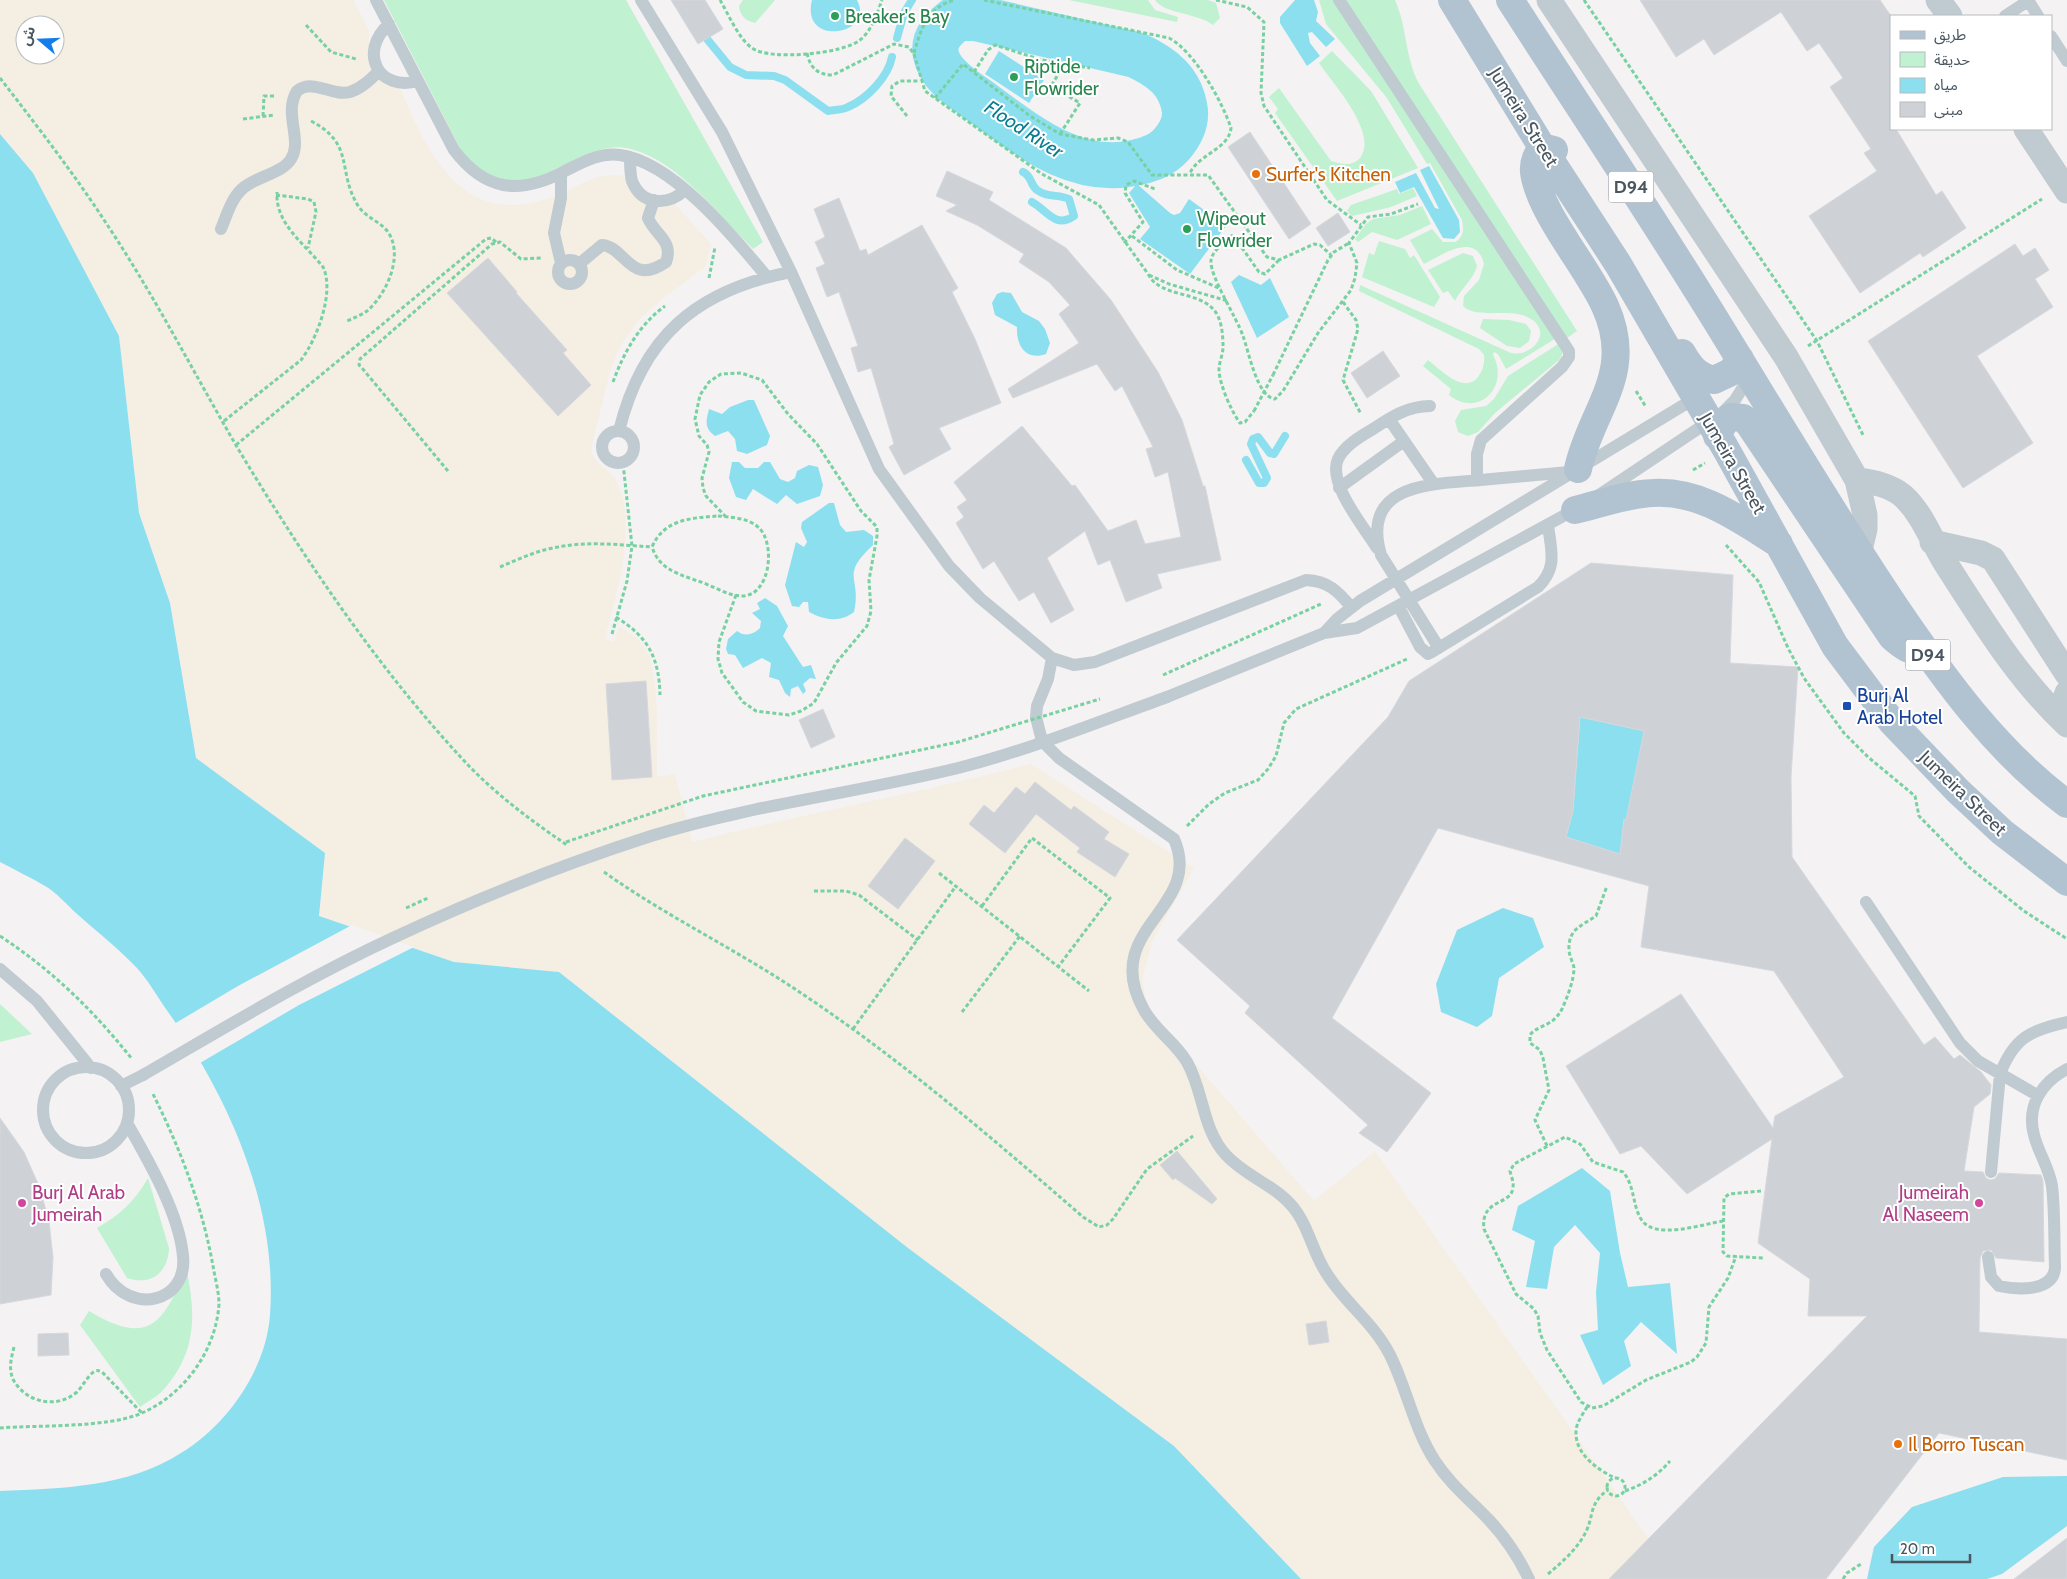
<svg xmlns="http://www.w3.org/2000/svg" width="2067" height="1579" viewBox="0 0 2067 1579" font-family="Cabin,'Noto Sans Arabic',sans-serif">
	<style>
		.green { fill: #c0f1d1 }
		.sand { fill: #f5eee3; fill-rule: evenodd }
		.water { fill: #8cdfef }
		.pier { fill: #f4f2f2 }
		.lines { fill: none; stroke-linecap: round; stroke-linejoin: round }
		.stream { stroke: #8cdfef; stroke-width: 8 }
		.river { stroke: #8cdfef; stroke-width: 46 }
		.building { fill: #ced1d6; stroke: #d5d8dd; fill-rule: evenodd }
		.path { stroke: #77d1a0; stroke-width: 3; stroke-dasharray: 4 2.5; stroke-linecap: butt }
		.lane { stroke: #bfcad1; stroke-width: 12 }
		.street { stroke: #bfcad1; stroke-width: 25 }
		.primary { stroke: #b1c2d0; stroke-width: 28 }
		.path-bridge { stroke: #77d1a0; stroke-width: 3; stroke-dasharray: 4 2.5; stroke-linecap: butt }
		.lane-bridge { stroke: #bfcad1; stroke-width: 12 }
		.leisure-dot { fill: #2e9e5b; stroke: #fff; stroke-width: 2 }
		.food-dot { fill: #e8710a; stroke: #fff; stroke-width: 2 }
		.transit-dot { fill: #1a4fb4; stroke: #fff; stroke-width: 2 }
		.hotel-dot { fill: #d1479c; stroke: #fff; stroke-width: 2 }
		.labels { text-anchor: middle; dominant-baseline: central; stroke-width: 4; stroke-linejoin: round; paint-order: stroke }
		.shield { fill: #fff; stroke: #808990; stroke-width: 1 }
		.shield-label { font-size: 18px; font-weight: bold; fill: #495660 }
		.leisure-label { font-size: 19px; fill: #27864d; stroke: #fff; text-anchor: start }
		.street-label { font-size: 19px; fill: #495660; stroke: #fff }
		.food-label { font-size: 19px; fill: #c56008; stroke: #fff; text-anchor: start }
		.transit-label { font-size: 19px; fill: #164399; stroke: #fff; text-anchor: start }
		.hotel-label { font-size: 19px; fill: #b23c85; stroke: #fff; text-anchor: start }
		.water-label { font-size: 20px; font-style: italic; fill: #0a7d93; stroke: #fff }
	</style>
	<rect width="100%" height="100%" fill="#f4f2f2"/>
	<path class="green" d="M384,0H626L763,242L753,249C720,216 678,161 631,149C572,134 523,227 462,152Z
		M743,0H775L755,23C746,21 740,16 739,6Z
		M1069,0H1148L1155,10L1178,17L1177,22Z
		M1155,0H1208L1216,3L1220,18L1213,25C1198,13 1164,14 1155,0Z
		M1319,0H1335L1558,337L1506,369L1498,354L1494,352L1493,355C1510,386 1479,419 1449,395L1451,389L1423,366L1428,360C1440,369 1464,395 1478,377C1483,370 1485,363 1484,355L1479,349L1359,291L1360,285L1511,353C1530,357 1551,336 1534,321C1515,305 1478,321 1463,306L1464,296L1479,280L1484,264C1476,231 1442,255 1424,264L1410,240L1432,229L1443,242H1455C1464,237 1464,229 1462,220L1430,163L1427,164L1387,98L1326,24Z
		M1344,0H1395C1407,27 1405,56 1418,82L1577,331L1567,338Z
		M1332,51L1371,91L1418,168L1337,201L1275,113L1278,109L1269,97L1279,88L1331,161C1341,164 1352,167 1360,158C1379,133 1333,84 1319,63Z
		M1413,188L1417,196L1391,207L1352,216L1347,211L1351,205L1397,189L1399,194Z
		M1422,206L1431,224L1397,240L1372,232L1358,242L1355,239L1366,224L1373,219L1400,215Z
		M1379,241L1405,249L1410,258L1414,255L1440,297L1434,307L1362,277L1369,253L1374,255Z
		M1463,253L1473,256L1477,266C1474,279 1461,288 1455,301L1448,291L1443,293L1428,270Z
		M1483,319L1509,320L1526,324L1531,331L1529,341L1520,348L1507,346L1480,328Z
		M1560,343L1563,353L1559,360L1495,413L1478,432L1468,436L1458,432L1455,421L1461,410L1486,406L1494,399L1508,376Z
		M0,1004L32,1034L0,1042Z
		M148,1178L169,1248C168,1273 151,1286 127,1278L97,1228C120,1215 135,1201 148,1178Z
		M186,1267C196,1313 197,1351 165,1388C159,1396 148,1401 140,1407L80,1325L89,1311C149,1347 164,1324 186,1267Z"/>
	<path class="sand" d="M0,0H353L369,30V48L390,85L401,90C430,161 468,232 557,195C576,187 601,171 622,176L662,206L675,204L711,244L706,266L660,301L641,318L628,334L617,353L609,375L591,449C594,466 612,469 618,484C637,527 616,595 605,639L614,642L619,627C632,632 646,645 650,659C660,696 656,739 657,777L675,774L692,842C804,814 919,793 1031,764L1194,868L1152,942L1142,980L1148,1009L1314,1201L1375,1151L1677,1579H1301L1174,1446L908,1248L559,972L454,962L319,916L325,853L196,758L170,603L139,513L119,336L33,173L0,134ZM25,25H55V55H25Z"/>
	<path class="water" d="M812,0H857C876,35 800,48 812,0Z
		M1295,0H1314L1318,12L1316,21L1335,39L1326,47L1312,32L1308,33L1310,43L1320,56L1307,66L1280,23V17Z
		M999,51L1044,80L1029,103L985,74Z
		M0,134L33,173L119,336L139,513L170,603L196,758L325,853L319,916L454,962L559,972L908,1248L1174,1446L1301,1579H0V1491C63,1488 126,1488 181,1453C227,1425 266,1370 270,1315C278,1206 228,1095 166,1009C157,996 148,980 137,968C118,948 96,931 76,913C66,904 56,892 45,886C30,877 15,870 0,862Z
		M1429,166L1459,220L1460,232L1454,239L1443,238L1414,187L1400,193L1395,182L1416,173L1435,208L1439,209L1420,170Z
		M1137,184L1170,213L1174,215L1180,213L1189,199L1226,226L1190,274L1140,239L1150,227L1129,193Z
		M1239,275L1261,285L1270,278L1289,317L1257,338L1231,282Z
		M1002,292L1011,293L1022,312L1039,321L1045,329L1050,343L1046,354C1026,361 1016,346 1017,327L995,315L992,303L997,294Z
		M748,400H754L770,436L767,445L747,454L737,451L735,439L728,431L715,436C704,428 706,421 709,409L722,414L730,407Z
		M732,462H739L745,468H758L764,462H770L780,479L788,482L795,478L797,471L809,465L818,467L823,485L820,496L797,504L786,495L777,504L753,489L746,500L736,497L729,478Z
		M829,503H834L840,525L846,532L864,530L873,536V545C839,577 862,576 854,612C840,623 824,620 809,612L808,602H803L799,607L792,606L785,585L796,542L804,547L807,542L801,528L802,522Z
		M765,598L777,606L788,626L783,636L803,667L811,665L816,679L810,678L803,684L806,691L803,694L798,686L791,689L790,697L785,693L779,680L769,677L771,663L762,658L743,668L735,655L728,654L726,649L728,639L737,631C745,637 753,635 760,628L761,621L752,613L760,609L757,603Z
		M1580,717L1644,731L1641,824L1624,819L1620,854L1566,837L1573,811Z
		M1503,908L1533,918L1544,947L1499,978L1492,1016L1477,1027L1441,1012L1436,984L1457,930Z
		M1582,1168L1610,1191L1620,1253L1628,1287L1670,1283L1677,1354L1641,1322L1624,1341L1631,1366L1603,1385L1580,1335L1598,1330L1596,1292L1600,1253L1575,1225L1554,1247L1547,1289L1526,1287L1535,1241L1512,1230L1518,1206Z
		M2067,1476V1526L2002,1574L1987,1579H1867L1874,1547L1912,1507L2003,1477Z"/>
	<path class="pier" d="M352,925L414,947L299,1005L200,1063L174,1024L238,986Z"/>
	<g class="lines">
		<path class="stream" d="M897,38L904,13L912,0
			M707,39L730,67L746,75L774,76L785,80L828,111C834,110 842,110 848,107C867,99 888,77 892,57
			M1023,172C1032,176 1030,185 1037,190C1047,198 1059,194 1069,199L1074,216C1055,229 1048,211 1032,202
			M1246,460L1259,483H1264L1267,478L1251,444L1253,439L1258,437L1270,453L1274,454L1285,436"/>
		<path class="river" d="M957,18H976L1136,55C1162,67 1181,81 1185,111C1186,124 1179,136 1171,145C1162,155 1151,159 1138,162C1079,177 1030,138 985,105C968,92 940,77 936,55C932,38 945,27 957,18Z"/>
	</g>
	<path class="building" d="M671,0H705L723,29L698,44Z
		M1640,0H1880L1891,16V129H1896L1936,195L1942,191L1966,228L1923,257L1920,253L1860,293L1809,216L1877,171L1864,153L1871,149L1830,87L1843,78L1819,43L1807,51L1781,12L1714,55L1704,39L1676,57Z
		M1250,132L1311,224L1289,239L1228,147Z
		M947,171L993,192L989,200L1066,248L1111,300L1158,372L1182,420L1203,486H1205L1221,560L1157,574L1162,588L1126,602L1110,560L1098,565L1085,531L1047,558L1074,610L1051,623L1034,592L1019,601L994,561L983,569L956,523L964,517L957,507L967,500L954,482L1022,426L1072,486L1075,485L1108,531L1136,520L1145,544L1181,537L1168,472L1155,477L1146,449L1153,447L1122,386L1115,391L1097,364L1013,398L1008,389L1079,343L1059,314L1070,305L1049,282L1019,262L1024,254L977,225L946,211L957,205L936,196Z
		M839,198L860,251L866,249L868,255L922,225L958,288L952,292L975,339L1001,403L939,428L951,449L904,475L889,447L894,444L871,368L858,372L851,348L858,346L839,292L827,297L816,268L825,264L815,242L825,237L814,209Z
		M1338,213L1350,232L1328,246L1316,228Z
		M2015,244L2023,256L2035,248L2049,270L2035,279L2053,307L1977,356L2033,443L1963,488L1868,341Z
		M488,258L517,292L516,293L567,350L563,353L591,385L558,416L447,293Z
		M1383,351L1400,376L1367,398L1351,373Z
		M1591,563L1733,575L1730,663L1798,667L1791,777L1792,857L1924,1045L1935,1037L1954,1059L1960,1055L1981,1072L1991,1085L1990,1094L1974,1107L1964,1171L1983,1172L1986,1178L1990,1180L1995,1179L1999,1173L2041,1175L2043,1181L2044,1262L1996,1258L1991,1250L1983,1251L1980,1258L1979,1332L2067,1339V1460L1939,1433L1826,1579H1609L1867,1316H1808L1810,1279L1758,1243L1772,1139L1687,1194L1641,1146L1620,1154L1566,1066L1681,994L1773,1128L1775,1116L1844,1077L1774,971L1641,947L1649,886L1438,828L1332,1018L1431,1093L1387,1152L1359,1133L1368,1125L1245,1013L1250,1006L1177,940L1388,717L1409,681ZM1580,717L1644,731L1626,820L1624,819L1620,854L1566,837L1573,811Z
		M646,681L652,777L612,780L606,684Z
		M823,709L835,737L811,748L799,720Z
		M1035,782L1071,810L1074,806L1109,832L1104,839L1129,854L1115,877L1077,852L1080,848L1036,814L1005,853L969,824L984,805L994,813L1016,787L1025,794Z
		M905,838L935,861L898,909L868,886Z
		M0,1118L24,1152L39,1186L49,1221L53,1258L51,1295L0,1304Z
		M1177,1151L1217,1199L1212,1204L1175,1178L1173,1180L1160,1165Z
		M1326,1321L1329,1342L1309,1345L1306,1324Z
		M68,1333L69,1355L38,1356V1334Z
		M2067,1538V1579H2014Z"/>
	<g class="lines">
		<path class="path" d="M720,0C729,15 738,38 752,48C769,61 843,54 860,40C872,30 877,14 882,0
			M984,0L1169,38C1194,51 1222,101 1231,128C1229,149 1199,154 1190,173
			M1216,0L1247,7L1264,22L1261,93L1264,106L1327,200L1361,225
			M1584,0L1817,341L1864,437
			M306,25L331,52L356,59
			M807,53C810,68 818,75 833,75L894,44L909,47L914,54L925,91L1042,174L1099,205L1153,281C1170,297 1198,292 1214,310C1222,319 1223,336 1223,347C1223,355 1219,362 1219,370C1219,383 1232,413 1240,423L1245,422L1254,411
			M914,53C921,29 927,7 955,0
			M974,72L988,50L995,45L1042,60L1090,68
			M0,78C37,126 75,175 108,226C155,297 194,373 237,447C303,557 381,673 469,766C498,796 533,822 567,845
			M935,98L963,64L1030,116L1060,134L1093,140L1118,138L1128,142L1152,175H1208L1267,257L1279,260L1314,244L1320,245L1331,255
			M263,116L264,96H275
			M907,116L891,96L892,86L900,81H920
			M243,119L274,115
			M311,121C355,144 337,170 357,204C364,217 380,221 388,232C404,255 387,294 367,311C361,315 354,318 347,321
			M1060,134L1080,103L1051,86L1064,65
			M276,195L308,199L314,202L316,212L308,248
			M1132,236L1177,270L1221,289
			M1124,243L1143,222L1125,193L1126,185L1134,181L1155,189
			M1279,260L1265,274L1259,272L1233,235C1226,240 1211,252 1211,261C1210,277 1237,318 1243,336C1249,352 1257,397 1275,399L1283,391L1318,333L1351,290L1355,278L1357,263L1349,243L1368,217L1391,214L1418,204
			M1149,275L1169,284L1228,301
			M709,278L715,247
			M1343,302L1356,320L1358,329L1343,380L1361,414
			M1808,346L2042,199
			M1273,375L1328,260L1334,252L1349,243
			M613,382C624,352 639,325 665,306
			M1636,391L1646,407
			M224,421L301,360C317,339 335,292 323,267C305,244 275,224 277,192
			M236,445L486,239L491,238L496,242
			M1693,470L1705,463
			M448,471L362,368L359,365L360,359L492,244L500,242L521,259L541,258
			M718,516C731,517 748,518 758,527C776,542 771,596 742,596C727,596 710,584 695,580C675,573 659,568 652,547C664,519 691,518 718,516Z
			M726,517L706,496L703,488L702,478L709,452L707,445L699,436L695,419L700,395L709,382L721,374L741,373L762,380L788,414L817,444L861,511L877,527V536L869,580L871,611L867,626L836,663L814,703L801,711L789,715L756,711L743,702L722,673L718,659L719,642L736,595
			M1726,545L1759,582L1788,648L1804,678L1844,733L1868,757L1915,796L1919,816L1969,867L2024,911L2067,939
			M500,567C519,559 538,550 558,547C588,541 622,545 652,547
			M616,617C648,637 659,657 660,695
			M612,634L627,581L632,546L623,463
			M1163,675L1321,604
			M1187,826L1209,804L1225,793L1258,780L1268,769L1276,756L1284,723L1296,709L1407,659
			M604,872C666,916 735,949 798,991C899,1058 991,1137 1083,1217L1099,1227L1107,1225L1113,1219L1147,1169L1193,1136
			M939,873L1089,991
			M814,891H846L859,895L918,940
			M982,906L1032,838L1110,898L1058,967
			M0,936C53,971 92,1009 132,1059
			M962,1012L1020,936
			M853,1029L956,886
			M1547,1146L1535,1120L1549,1090L1543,1058L1540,1050L1530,1043V1035C1537,1025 1553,1027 1562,1009C1567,998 1574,980 1574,968C1573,962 1569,956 1569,949C1568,929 1583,925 1596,916L1607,886
			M1761,1191L1729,1194L1724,1198L1723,1252L1727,1256L1763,1258
			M1723,1221C1703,1224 1654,1241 1641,1219C1632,1204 1635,1186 1623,1172L1593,1162L1580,1144L1565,1137L1514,1164L1510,1171C1511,1176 1514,1182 1513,1187C1512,1206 1480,1198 1484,1229L1516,1294L1534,1309L1538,1316L1540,1333L1547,1350L1581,1402L1592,1408L1603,1406L1646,1380L1691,1362L1697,1357L1706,1343L1709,1307L1728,1278L1736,1256
			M14,1347C11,1359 8,1370 14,1381C27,1403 57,1409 77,1392C83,1386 88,1375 95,1371C98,1370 99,1371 102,1372L142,1413
			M1587,1407C1583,1414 1576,1423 1576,1432C1575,1454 1598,1470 1615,1478
			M0,1428C39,1425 108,1428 142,1413C185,1394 216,1350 219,1304C219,1292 215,1278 213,1266C202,1205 180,1148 152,1092
			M1607 1487a9 9 0 1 1 18 0a9 9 0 1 1-18 0Z
			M1625,1491C1644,1484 1657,1476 1670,1461
			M1548,1574C1561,1563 1574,1552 1583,1537C1595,1519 1587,1504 1608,1490
			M1843,1579L1847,1573L1861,1564"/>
		<path class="lane" d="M376,0L454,150C485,191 519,195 563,172C581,163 599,152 620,155C673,162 734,237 767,277
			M641,0L722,132L791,272L879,469L949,566L980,598L1052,658L1074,665L1095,662L1306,580C1328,581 1338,591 1351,607
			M1339,0L1569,351V357L1562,367L1481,440L1477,454V480
			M2028,0L2038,16
			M2005,16L2028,1
			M389,24C358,52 378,92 418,81
			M2051,36L2067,61
			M630,157C630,165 630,174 632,181C642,206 668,206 685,190
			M561,174V198L554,233L561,263
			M221,229C227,215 231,199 242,189C256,176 282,174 291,159C303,140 283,113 297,91C314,78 332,97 350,92C362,88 371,79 379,71
			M558 272a12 12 0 1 1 24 0a12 12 0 1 1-24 0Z
			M579,264L602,245C626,247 630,287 666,262C674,241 655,235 648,218L654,200
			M1389,419L1433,483
			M619,431C642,337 696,290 791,272
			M602 447a16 16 0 1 1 32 0a16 16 0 1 1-32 0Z
			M1339,488L1404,441
			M1599,495L1723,412L1735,400L1750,376
			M1377,548C1364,527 1327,483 1338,459C1344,446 1361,436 1373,429C1391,417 1408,406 1430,406
			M1399,607L1420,647L1428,654L1432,652L1538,587C1558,567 1551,551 1548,525
			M1324,633L1337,619L1360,601L1697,397
			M1439,648L1381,555C1360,483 1432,484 1481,480C1510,477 1540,475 1569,472
			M1052,658L1048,679L1037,706L1036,717L1042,741L1059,758L1174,839C1205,909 1098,928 1144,1010C1155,1030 1175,1042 1187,1062C1204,1092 1202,1129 1226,1155C1248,1179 1280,1186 1298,1214C1310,1232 1314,1255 1327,1274C1345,1303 1374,1323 1390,1355C1407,1389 1414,1429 1435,1461C1450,1484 1470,1500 1489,1520C1505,1537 1519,1558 1529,1579
			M1167,697L1324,633L1357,628L1578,508
			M1866,902L1960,1043L1978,1061L2037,1095
			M0,969L37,1001L91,1068
			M43 1110a43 43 0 1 1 86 0a43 43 0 1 1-86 0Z
			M121,1086L143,1075
			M1991,1172L2000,1074C2014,1038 2030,1030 2067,1022
			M1988,1257L1991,1277L1999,1286C2018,1290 2054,1292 2055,1267C2054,1240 2055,1212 2052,1186C2049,1167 2038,1152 2034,1135C2026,1106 2042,1082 2067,1069
			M106,1274C130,1316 188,1303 183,1256C179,1213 148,1160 127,1123"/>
		<path class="street" d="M1549,0L1786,357L1857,480L1865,515V529L1859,554
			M1938,0L1950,16
			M2026,129L2067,191
			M1857,480C1873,482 1890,485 1903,496C1923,514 1932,542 1946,564C1983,621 2017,678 2067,725
			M1932,542L1981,553L1993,559L2067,674
			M2059,717L2067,693"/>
		<path class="primary" d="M1452,0L1542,147L1618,264L1727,451L1835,646L1892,722L1958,791L2002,832L2067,882
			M1510,0C1584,115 1660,228 1731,345C1785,433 1838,522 1896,608C1945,680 1996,751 2067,804
			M1554,150L1542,147C1537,155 1533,162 1534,172C1539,212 1588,268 1605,306C1636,374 1591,409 1578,469
			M1682,353C1690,367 1697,376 1714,380L1731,372L1740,359
			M1717,436L1725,421L1731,417L1743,418L1749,424L1892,637C1903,647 1910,651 1924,653
			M1575,510C1600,504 1627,494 1653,493C1701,490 1740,520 1779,544"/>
		<path class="path-bridge" d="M1254,411L1273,375
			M566,842L703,796L958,742L1100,699
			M406,908L428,898"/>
		<path class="lane-bridge" d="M143,1075C226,1027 308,977 395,937C478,898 564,864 651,836C751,805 856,793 958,768C1029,750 1098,722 1167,697"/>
	</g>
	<g class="leisure-dot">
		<circle cx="835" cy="16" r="5"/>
		<circle cx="1014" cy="77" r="5"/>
		<circle cx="1187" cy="229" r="5"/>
	</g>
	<g class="food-dot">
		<circle cx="1256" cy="174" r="5"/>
		<circle cx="1898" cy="1444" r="5"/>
	</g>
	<rect class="transit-dot" x="1842" y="701" width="10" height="10" rx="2.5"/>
	<g class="hotel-dot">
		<circle cx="22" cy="1203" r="5"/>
		<circle cx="1979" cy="1203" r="5"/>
	</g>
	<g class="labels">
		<g class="shield">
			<rect x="1608.5" y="171.5" width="45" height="31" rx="4"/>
			<rect x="1905.5" y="639.5" width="45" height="31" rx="4"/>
		</g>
		<g class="shield-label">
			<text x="1631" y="187">D94</text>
			<text x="1928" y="655">D94</text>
		</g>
		<g class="leisure-label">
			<text x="845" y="16">Breaker's Bay</text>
			<text x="1024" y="66">Riptide<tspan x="1024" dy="22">Flowrider</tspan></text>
			<text x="1197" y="218">Wipeout<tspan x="1197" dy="22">Flowrider</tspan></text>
		</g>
		<g class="street-label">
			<text transform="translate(1524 117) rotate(58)">Jumeira Street</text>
			<text transform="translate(1733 463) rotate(60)">Jumeira Street</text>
			<text transform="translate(1963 793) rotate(44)">Jumeira Street</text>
		</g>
		<g class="food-label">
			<text x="1266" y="174">Surfer's Kitchen</text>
			<text x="1908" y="1444">Il Borro Tuscan</text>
		</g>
		<g class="transit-label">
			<text x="1857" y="695">Burj Al<tspan x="1857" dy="22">Arab Hotel</tspan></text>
		</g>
		<g class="hotel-label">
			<text x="32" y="1192">Burj Al Arab<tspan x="32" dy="22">Jumeirah</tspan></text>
			<text x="1969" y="1192" text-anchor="end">Jumeirah<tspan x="1969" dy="22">Al Naseem</tspan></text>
		</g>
		<g class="water-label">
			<text transform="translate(1024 129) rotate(33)">Flood River</text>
		</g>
	</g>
	<rect x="1890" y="15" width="162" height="115" fill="#ffffff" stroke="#b6bbbf"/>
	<rect x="1900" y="31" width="25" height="8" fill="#b1c2d0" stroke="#b6bbbf"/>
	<text x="1934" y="40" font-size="15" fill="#495660">طريق</text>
	<rect x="1900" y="52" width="25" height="15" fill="#c0f1d1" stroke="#b6bbbf"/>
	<text x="1934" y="65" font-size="15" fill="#495660">حديقة</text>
	<rect x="1900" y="78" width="25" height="15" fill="#8cdfef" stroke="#b6bbbf"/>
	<text x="1934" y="90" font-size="15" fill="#495660">مياه</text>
	<rect x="1900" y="102" width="25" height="15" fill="#ced1d6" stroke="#b6bbbf"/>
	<text x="1934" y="115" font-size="15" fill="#495660">مبنى</text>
	<g transform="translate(40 40) rotate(289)"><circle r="24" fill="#ffffff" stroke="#b6bbbf"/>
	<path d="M0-4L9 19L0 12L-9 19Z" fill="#157deb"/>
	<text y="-8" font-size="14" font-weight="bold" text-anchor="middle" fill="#495660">ش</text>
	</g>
	<path d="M1892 1554v8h78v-8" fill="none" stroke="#495660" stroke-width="2.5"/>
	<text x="1900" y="1554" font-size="15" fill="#495660" stroke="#ffffff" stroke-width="4" paint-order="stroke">20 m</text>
</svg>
